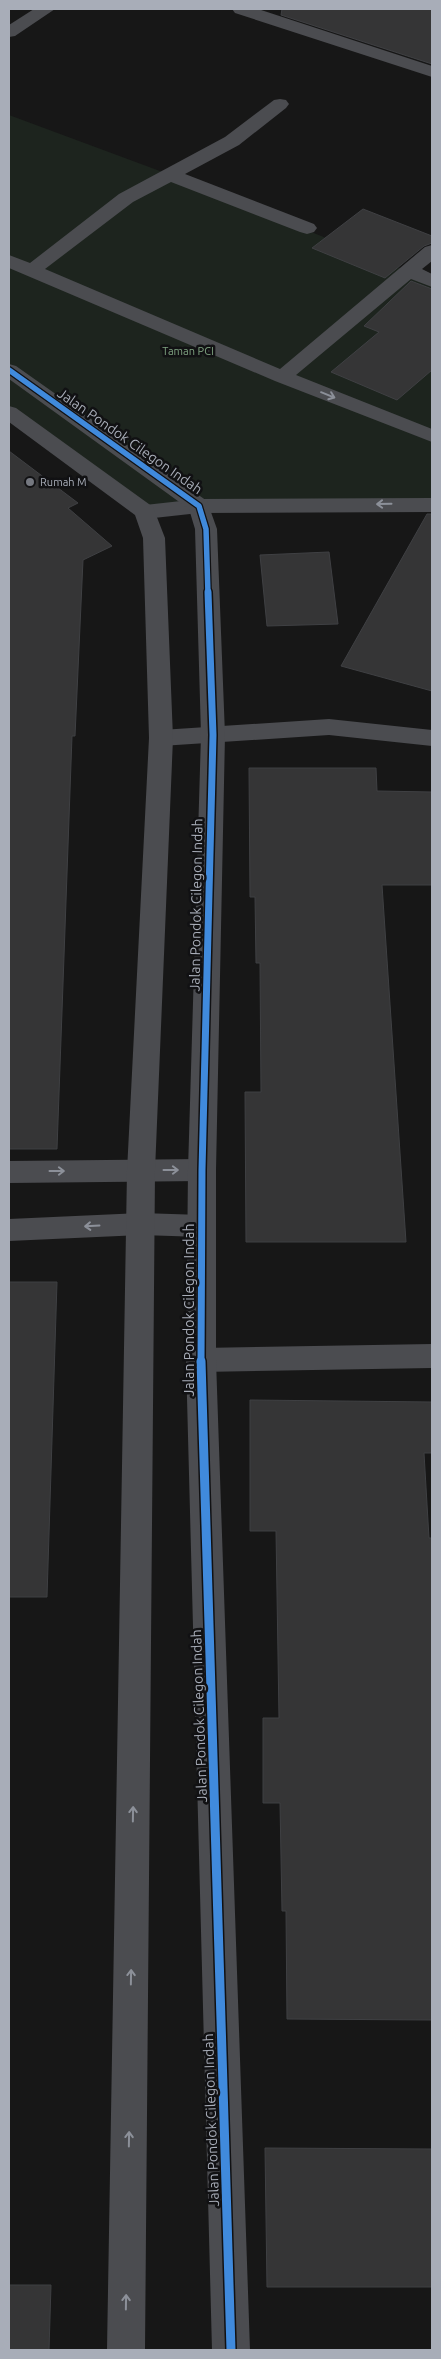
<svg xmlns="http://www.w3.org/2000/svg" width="441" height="2359" viewBox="0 0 441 2359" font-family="Ubuntu,sans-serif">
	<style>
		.green { fill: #1d241e }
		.building { fill: #353536; stroke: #3f4043 }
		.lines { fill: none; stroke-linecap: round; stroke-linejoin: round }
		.minor { fill: #4b4c50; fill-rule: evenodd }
		.tertiary { fill: #4b4c50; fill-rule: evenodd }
		.cycleway-far2-casing { stroke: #111113; stroke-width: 8 }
		.cycleway-far1-casing { stroke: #111113; stroke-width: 10 }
		.cycleway-casing { stroke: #111113; stroke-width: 12 }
		.cycleway-far2 { stroke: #408adc; stroke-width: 5.5 }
		.cycleway-far1 { stroke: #408adc; stroke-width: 7 }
		.cycleway { stroke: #408adc; stroke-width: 9 }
		.oneway { stroke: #8c9099 }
		.poi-dot { fill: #757880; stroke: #111113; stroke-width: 2 }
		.labels { text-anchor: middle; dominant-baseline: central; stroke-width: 5; stroke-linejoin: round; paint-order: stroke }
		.far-park-label { font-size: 11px; fill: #7fa381; stroke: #111113 }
		.far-poi-label { font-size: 11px; fill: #a8adb8; stroke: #111113; text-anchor: start }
		.street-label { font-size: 14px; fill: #a8adb8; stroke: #111113 }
	</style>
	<rect width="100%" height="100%" fill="#171717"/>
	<path class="green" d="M9,115L168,174L432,281V505L422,503L145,512L9,413Z"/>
	<path class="building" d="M282,9H432V64L281,15Z
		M363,209L432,236V243L424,246L385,278L312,248Z
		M411,281L432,289V370L397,400L331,372L379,332L364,326Z
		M9,451L78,503L68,508L112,546L83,560L75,736H72L57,1149H9Z
		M427,514H432V691L341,666Z
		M329,552L338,624L267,626L260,555Z
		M249,768H376L377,791L432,792V885H382L406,1242H246L245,1092H261L260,963H256L255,897H250Z
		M9,1282H57L47,1597H9Z
		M250,1400L432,1402V1453H424L429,1538H432V2020L287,2019L286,1911H282L280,1803H263V1718H279L276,1531H250Z
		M265,2148L432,2149V2287H267Z
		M9,2285H51L49,2350H9Z"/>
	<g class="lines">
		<path class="minor" d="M34,9H55L15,36L9,37V25Z
			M232,9H258L432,66V77L235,13Z
			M280,99L286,100L289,104L286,108L239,145L185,174L314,224L317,228L314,232L307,234L300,232L171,182L133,202L45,269L280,369L425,247L432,245V261L422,269L432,274V287L411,279L296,375L432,429V442L275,381L9,268V255L30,263L119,194L225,137L274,100Z
			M432,498V512L199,513L145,519L137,517L134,512L137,507L145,505L199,499Z
			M329,719L432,730V746L329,735L161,746L153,744L149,738L153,732L161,730Z
			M202,1159L212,1162L216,1170L212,1178L202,1181L9,1183V1161Z
			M141,1213L202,1215L212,1218L216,1226L212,1234L202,1237L141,1235L9,1241V1219Z
			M432,1344V1368L201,1372L191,1369L186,1360L191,1351L201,1348Z"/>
		<path class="tertiary" d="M9,364L16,366L207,501L217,529L225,735L216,1170V1360L250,2350H212L186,1360L188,1170L201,735L195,529L189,509L9,379Z
			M9,406L16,408L153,507L165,538L173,738L155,1171L145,2350H107L127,1171L149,738L143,538L135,515L9,422Z"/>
		<g class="cycleway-far2-casing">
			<path id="cycleway-far2" d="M9,370L199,506L206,529L208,594"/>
		</g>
		<g class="cycleway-far1-casing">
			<path id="cycleway-far1" d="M201,1363L202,1170L213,735L208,592"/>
		</g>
		<g class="cycleway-casing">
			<path id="cycleway" d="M201,1361L231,2350"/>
		</g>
		<use href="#cycleway-far2" class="cycleway-far2"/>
		<use href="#cycleway-far1" class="cycleway-far1"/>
		<use href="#cycleway" class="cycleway"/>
	</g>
	<defs><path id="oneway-shaft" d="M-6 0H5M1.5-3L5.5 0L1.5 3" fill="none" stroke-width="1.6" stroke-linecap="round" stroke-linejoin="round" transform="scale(1.25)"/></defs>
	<g class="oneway">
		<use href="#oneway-shaft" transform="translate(328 395) rotate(22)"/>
		<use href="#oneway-shaft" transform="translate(384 504) rotate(179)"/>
		<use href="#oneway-shaft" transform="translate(171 1170)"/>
		<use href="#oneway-shaft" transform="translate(57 1171)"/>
		<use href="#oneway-shaft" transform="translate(92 1226) rotate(177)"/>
		<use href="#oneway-shaft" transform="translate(133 1814) rotate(-89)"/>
		<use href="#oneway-shaft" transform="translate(131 1977) rotate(-89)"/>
		<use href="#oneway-shaft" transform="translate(129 2139) rotate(-89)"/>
		<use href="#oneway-shaft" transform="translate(126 2302) rotate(-89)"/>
	</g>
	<circle class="poi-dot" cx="30" cy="482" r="5"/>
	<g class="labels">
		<g class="far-park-label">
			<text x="188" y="351">Taman PCI</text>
		</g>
		<g class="far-poi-label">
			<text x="40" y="482">Rumah M</text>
		</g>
		<g class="street-label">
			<text transform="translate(130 441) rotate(35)">Jalan Pondok Cilegon Indah</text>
			<text transform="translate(196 905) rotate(-89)">Jalan Pondok Cilegon Indah</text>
			<text transform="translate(189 1310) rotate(-90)">Jalan Pondok Cilegon Indah</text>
			<text transform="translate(199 1716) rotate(-92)">Jalan Pondok Cilegon Indah</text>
			<text transform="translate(211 2120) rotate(-92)">Jalan Pondok Cilegon Indah</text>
		</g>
	</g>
	<rect width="441" height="2359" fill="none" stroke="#a8adb8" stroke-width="20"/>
</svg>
